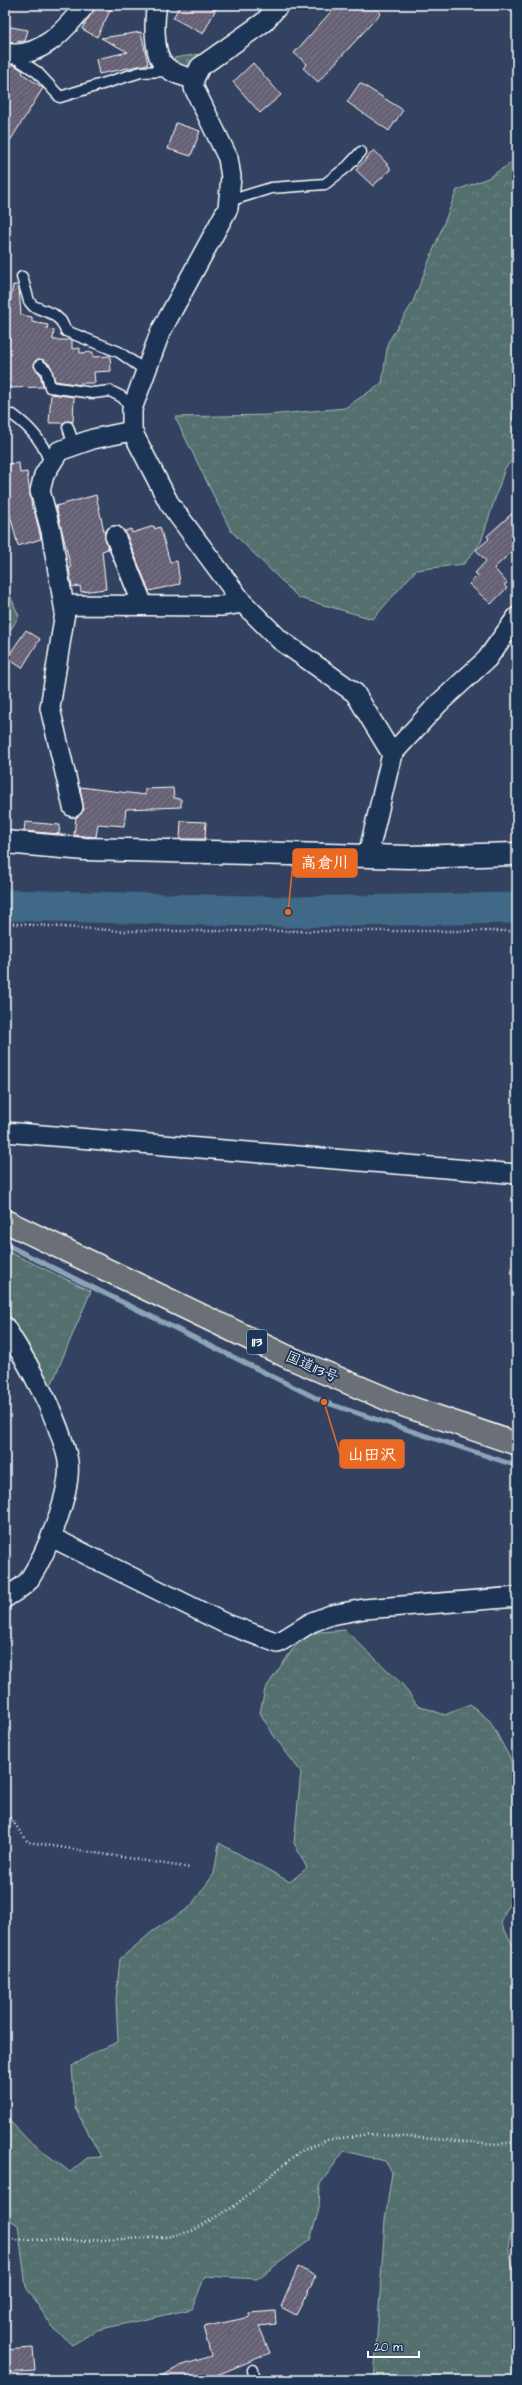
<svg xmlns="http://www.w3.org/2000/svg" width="522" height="2385" viewBox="0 0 522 2385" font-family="'Architects Daughter','Klee One',sans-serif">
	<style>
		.grass { fill: url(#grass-tufts); stroke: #a8b8b6 }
		.forest { fill: url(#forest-crowns); stroke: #a8b8b6 }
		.cemetery { fill: url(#cemetery-stones); stroke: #a8b8b6 }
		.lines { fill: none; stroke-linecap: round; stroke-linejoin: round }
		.stream { stroke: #8ca4b7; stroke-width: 5 }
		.river { stroke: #3f6887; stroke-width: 31 }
		.building { fill: url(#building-hatch); stroke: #fff }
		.lane-casing { stroke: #fff; stroke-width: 13 }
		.street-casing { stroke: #fff; stroke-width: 22 }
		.secondary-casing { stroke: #fff; stroke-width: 25 }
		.highway-casing { stroke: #fff; stroke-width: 25 }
		.path { stroke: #fff; stroke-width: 2.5; stroke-dasharray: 1 3; stroke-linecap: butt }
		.lane { stroke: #1d3557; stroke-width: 10 }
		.street { stroke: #1d3557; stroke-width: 19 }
		.secondary { stroke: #1d3557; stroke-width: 22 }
		.highway { stroke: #6b6f75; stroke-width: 22 }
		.labels { text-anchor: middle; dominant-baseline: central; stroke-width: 4; stroke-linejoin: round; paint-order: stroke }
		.shield { fill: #1d3557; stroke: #bbc2cd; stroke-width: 1 }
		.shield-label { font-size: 14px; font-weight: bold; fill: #fff }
		.street-label { font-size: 15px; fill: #fff; stroke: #1d3557 }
		.leader { fill: none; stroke: #ea6a24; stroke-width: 1.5 }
		.callout-dot { fill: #ea6a24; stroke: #1d3557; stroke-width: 1.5 }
		.callout { fill: #ea6a24; stroke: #ea6a24; stroke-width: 1.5 }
		.callout-label { font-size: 16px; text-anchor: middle; font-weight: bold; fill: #fff }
	</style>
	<defs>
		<pattern id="grass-tufts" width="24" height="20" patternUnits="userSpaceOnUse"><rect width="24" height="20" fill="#52706e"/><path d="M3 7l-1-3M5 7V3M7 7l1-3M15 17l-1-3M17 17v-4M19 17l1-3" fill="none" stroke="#6c8584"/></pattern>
		<pattern id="forest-crowns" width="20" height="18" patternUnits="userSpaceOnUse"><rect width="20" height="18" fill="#52706e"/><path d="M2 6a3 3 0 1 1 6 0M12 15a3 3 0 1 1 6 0" fill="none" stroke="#6c8584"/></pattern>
		<pattern id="cemetery-stones" width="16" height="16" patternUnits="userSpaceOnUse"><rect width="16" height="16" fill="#52706e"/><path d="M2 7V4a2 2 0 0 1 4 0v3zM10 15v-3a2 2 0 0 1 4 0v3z" fill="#6c8584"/></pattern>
		<pattern id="building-hatch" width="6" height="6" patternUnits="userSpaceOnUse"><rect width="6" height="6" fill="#666174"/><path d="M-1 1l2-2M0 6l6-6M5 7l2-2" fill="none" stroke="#7d7989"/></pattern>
	</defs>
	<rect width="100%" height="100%" fill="#334260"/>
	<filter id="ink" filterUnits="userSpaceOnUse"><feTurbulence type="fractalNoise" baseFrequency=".025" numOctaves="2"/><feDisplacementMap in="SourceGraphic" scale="8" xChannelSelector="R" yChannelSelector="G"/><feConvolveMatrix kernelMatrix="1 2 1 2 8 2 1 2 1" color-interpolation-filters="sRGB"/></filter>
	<g filter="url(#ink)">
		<path class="grass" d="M5,1250L91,1291L50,1388L5,1306Z"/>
		<path class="forest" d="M517,159V456L505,468L481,542L464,564L416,570L373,619L299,598L231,531L175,417L268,415L345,408L382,383L388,342L412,304L457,190L488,178Z
			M5,584L19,616L5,639Z
			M345,1630L402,1684L417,1705L445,1715L470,1704L490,1721L512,1762L517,1800V1885L501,1923L517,1953V2217L514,2221L508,2246L517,2283V2380H374L385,2220L392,2172L385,2161L344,2151L320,2184L319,2209L310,2240L257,2279L205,2276L192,2309L97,2330L72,2345L53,2328L26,2287L18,2225L5,2217V2116L29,2141L70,2172L87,2158L101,2157L75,2108L72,2066L95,2052L118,2042L116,1999L120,1959L153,1931L189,1908L214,1874L219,1843L290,1882L307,1868L294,1843L301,1772L274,1736L260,1713L265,1689L292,1650L308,1633Z"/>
		<path class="cemetery" d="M199,54L201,64L176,68L174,58Z"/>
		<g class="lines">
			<path class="stream" d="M5,1244L324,1402L517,1466"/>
			<path class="river" d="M5,905L288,912L517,908"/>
		</g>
		<path class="building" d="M96,5H113L97,37L82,29Z
			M180,5H218L203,34L173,18Z
			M337,5H372L381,13L318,82L303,68L307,64L294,53Z
			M5,26L28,30L25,41L5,42Z
			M141,32L148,64L99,74L96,59L128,52L101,38Z
			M253,63L281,95L260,113L233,82Z
			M5,64L14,65L22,70L23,74L43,88L5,149Z
			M360,83L403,110L389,131L347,102Z
			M176,123L200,131L191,156L168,149Z
			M374,150L390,167V170L373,186L356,170Z
			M13,285H18L19,288L21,315L32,317V322L48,325L47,329L54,330L53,340H72V349L80,348V353L93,352V357L110,356L111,371L94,372L95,383H81V385L55,381L50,365L44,360L38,359L35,361L34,367L40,374L43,387L7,388L5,336Z
			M51,394L74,397L73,422L69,421L63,423H49Z
			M19,463L20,473L27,472L32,509H34L41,539L18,546L7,503H5V464Z
			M96,495L108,549L102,551L106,589L81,592L80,586L72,587L69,568H71L56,506Z
			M517,509V547L494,568L507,583L504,585L507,588L491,604L469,584L478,575L475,573L486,561L476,550L489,539L487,536Z
			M154,526L155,529L160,527L170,562L177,561L180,584L149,591L125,531L131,529L132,533Z
			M26,630L40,639L22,668L7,658Z
			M80,787L145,795V789L173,788L174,798L181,799V807L126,809L124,826L98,824L96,837L74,835L76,817L84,810Z
			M181,821L206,822L205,839H180Z
			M25,822L60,825L59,834L24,831Z
			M298,2267L316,2276L296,2315L281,2307Z
			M275,2311L276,2324L259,2326L270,2353L205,2380H155L180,2366L211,2356L203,2327L250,2317L249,2313Z
			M33,2348L35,2371L5,2373V2350Z"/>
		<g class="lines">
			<g class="lane-casing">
				<path id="lane" d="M13,56L37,72L60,97L141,72L169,71
					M229,201L271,188L325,184L348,166L361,152
					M22,277L29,301L33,306L53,314L61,321L66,331L119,352L146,371
					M40,365L46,370L50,387L93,393L110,391L122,397L132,409
					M13,415C31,428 45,443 50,465
					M68,427L74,446
					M253,2370L255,2380"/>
			</g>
			<g class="street-casing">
				<path id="street" d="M157,5C154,19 153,56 165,66C173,74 183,76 194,79
					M279,5L264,22L200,67L194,79V88L228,158L231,177L228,208L160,333L132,409V431L169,503L243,603L280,640L355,693L392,754
					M5,53C40,60 66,29 85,5
					M115,536L143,605
					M64,605L221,606L243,603
					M73,807L50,708L65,612L51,531L40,491L44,475L59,451L93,439L132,431
					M368,855L392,754L438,704L487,659L517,617
					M5,1132L517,1174
					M5,1327C28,1363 57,1415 67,1456C75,1486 46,1554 29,1580C24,1587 12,1593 5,1598
					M51,1537L224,1623L278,1643L312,1622L331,1615L364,1609L517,1597"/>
			</g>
			<g class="secondary-casing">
				<path id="secondary" d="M5,842L85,849L409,857L517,854"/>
			</g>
			<g class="highway-casing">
				<path id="highway" d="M5,1221L288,1357L394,1402L517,1444"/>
			</g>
			<path class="path" d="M5,923L123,931H517
				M5,1811L28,1842L190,1868
				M5,2239L79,2241L166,2237L192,2231L233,2207L299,2152L327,2140L369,2134L497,2144L517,2142"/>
			<use href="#lane" class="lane"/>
			<use href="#street" class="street"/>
			<use href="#secondary" class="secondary"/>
			<use href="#highway" class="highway"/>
		</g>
	</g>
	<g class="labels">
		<rect class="shield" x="247" y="1330" width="20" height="24" rx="3"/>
		<g class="shield-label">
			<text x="257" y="1342">113</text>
		</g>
		<g class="street-label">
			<text transform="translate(312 1367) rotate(24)">国道113号</text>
		</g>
	</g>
	<path class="leader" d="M288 912L293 863M324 1402L340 1454"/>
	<g class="callout-dot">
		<circle cx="288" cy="912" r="4"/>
		<circle cx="324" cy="1402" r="4"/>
	</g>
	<g class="callout">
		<rect x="293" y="849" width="64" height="28" rx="4"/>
		<rect x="340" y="1440" width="64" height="28" rx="4"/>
	</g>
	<g class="callout-label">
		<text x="325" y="868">高倉川</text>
		<text x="372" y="1460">山田沢</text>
	</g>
	<rect width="522" height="2385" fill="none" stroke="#1d3557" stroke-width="20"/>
	<rect x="10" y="10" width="502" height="2365" fill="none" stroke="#fff" stroke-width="1.5" filter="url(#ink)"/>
	<path d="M368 2351v6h51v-6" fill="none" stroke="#ffffff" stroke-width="2"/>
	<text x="374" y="2351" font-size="12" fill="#ffffff" stroke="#1d3557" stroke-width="3" paint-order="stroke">20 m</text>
</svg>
